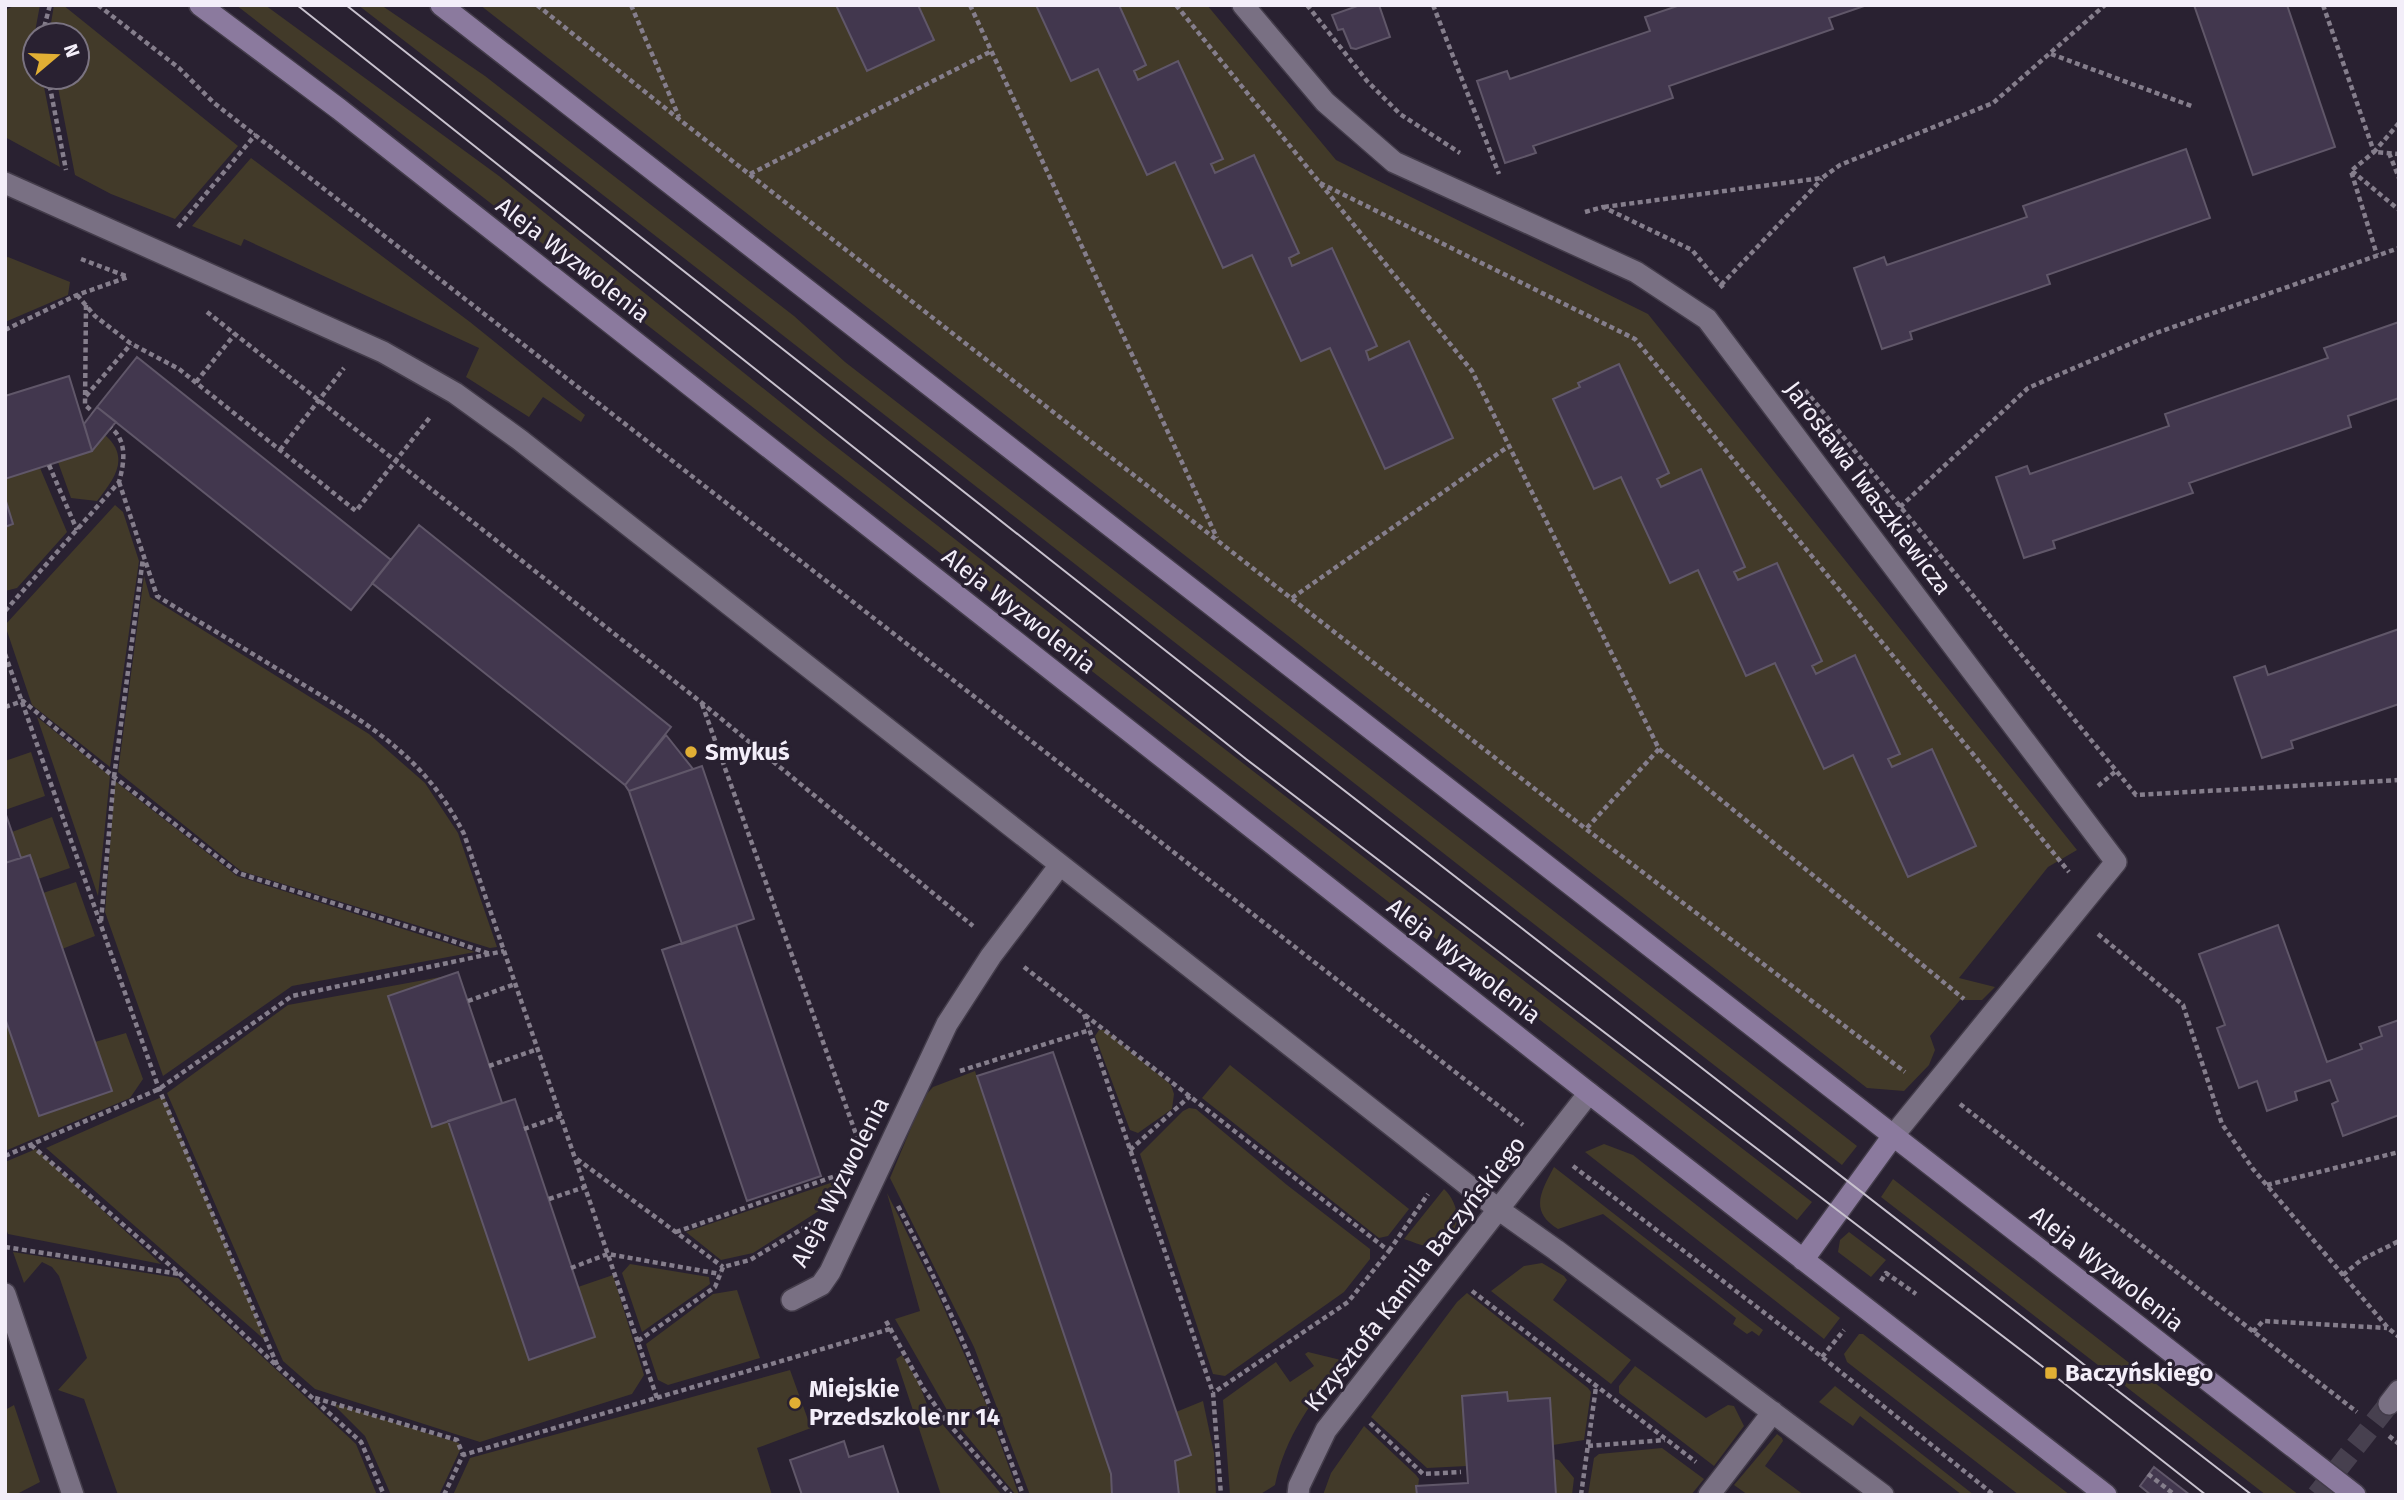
<svg xmlns="http://www.w3.org/2000/svg" width="2404" height="1500" viewBox="0 0 2404 1500" font-family="'Fira Sans',sans-serif">
	<style>
		.green { fill: #423a29 }
		.building { fill: #42374e; stroke: #605769; stroke-width: 2 }
		.lines { fill: none; stroke-linecap: round; stroke-linejoin: round }
		.pedestrian-tunnel { stroke: #47404f; stroke-width: 21; stroke-dasharray: 21 10; stroke-linecap: butt }
		.pedestrian-casing { stroke: #433c4a; stroke-width: 24 }
		.minor-casing { stroke: #433c4a; stroke-width: 24 }
		.secondary-casing { stroke: #433c4a; stroke-width: 24 }
		.path { stroke: #857e8c; stroke-width: 4.5; stroke-dasharray: 5 3.5; stroke-linecap: butt }
		.pedestrian { stroke: #797083; stroke-width: 21 }
		.minor { stroke: #797083; stroke-width: 21 }
		.secondary { stroke: #8b7a9e; stroke-width: 21 }
		.tram { stroke: #c8c2ce; stroke-width: 2 }
		.poi-dot { fill: #e1af34; stroke: #292131; stroke-width: 2.5 }
		.labels { text-anchor: middle; dominant-baseline: central; stroke-width: 6; stroke-linejoin: round; paint-order: stroke }
		.street-label { font-size: 24px; fill: #f3eef9; stroke: #292131 }
		.poi-label { font-size: 24px; font-weight: bold; fill: #f3eef9; stroke: #292131; text-anchor: start }
	</style>
	<rect width="100%" height="100%" fill="#292131"/>
	<path class="green" d="M16,5H40L34,37L35,77H42L60,167L5,137V10Z
		M54,5H63L238,146L175,219L111,194L75,175L56,77H77V35H49Z
		M236,5H265L499,176L825,438L1393,880L1812,1202L1797,1220Z
		M358,5H381L485,76L794,316L845,362L1857,1146L1842,1165C1347,779 855,389 358,5Z
		M480,5H1207L1336,160L1648,314L2077,850L2048,867L1959,978L1995,987L1982,1000H1960L1930,1036L1935,1050L1929,1065L1904,1091L1867,1088Z
		M251,158L470,322L585,415L581,422L543,397L529,417L466,377L479,348L244,239L241,246L192,226Z
		M8,257L70,282L68,295L5,322V258Z
		M105,435C131,458 114,479 97,501L71,498L58,462L92,451Z
		M40,468L67,532L17,588L5,591V527L13,524L5,498V479Z
		M115,505L123,512L139,561L110,767L32,705L5,625Z
		M144,576L150,597L369,734L425,783L458,833L497,947L490,948L241,871L118,772Z
		M37,717L110,776L98,896Z
		M31,752L45,796L5,810V761Z
		M115,781L237,876L475,952L292,986L163,1076L105,912Z
		M52,817L70,868L38,879L30,855L21,858L12,832Z
		M76,882L95,936L62,949L43,893Z
		M446,976L388,996L432,1126L448,1121L529,1360L595,1337L578,1287L613,1275L644,1375L632,1394L480,1442L315,1389L283,1361L167,1093L288,1005Z
		M5,1018L39,1116L111,1091L95,1042L126,1033L143,1079L130,1098L5,1151Z
		M1099,1030H1105L1171,1085L1174,1094L1172,1109L1138,1133L1130,1130L1095,1036Z
		M1230,1065L1409,1209L1388,1236L1379,1238L1202,1098Z
		M975,1071L1111,1474L1112,1495H1030L974,1347L890,1178L924,1097L933,1087Z
		M164,1096L267,1342L46,1148Z
		M1189,1108L1196,1109L1287,1185L1370,1249V1259L1344,1292L1225,1376L1213,1374L1140,1154L1183,1111Z
		M1604,1144L1633,1155L1840,1318L1824,1339L1585,1152Z
		M36,1149L161,1264L8,1234L5,1226V1162Z
		M1554,1167L1763,1330L1759,1336L1752,1331L1747,1334L1733,1324L1736,1318L1603,1214L1558,1229C1528,1211 1542,1190 1554,1167Z
		M851,1176L825,1207L753,1253L721,1260L686,1232Z
		M1893,1179L2299,1495H2266L1881,1197Z
		M1444,1189C1461,1205 1464,1236 1437,1245C1426,1249 1414,1242 1404,1239Z
		M887,1193L939,1297L987,1406L1019,1495H1016L951,1417L895,1319L920,1311Z
		M1849,1232L1886,1260L1871,1277L1838,1252L1840,1240Z
		M13,1252L178,1278L356,1444L377,1495H118L84,1399L58,1390L87,1358L59,1276L52,1267L42,1262L24,1283Z
		M1542,1263L1564,1276L1567,1280L1553,1300L1631,1360L1611,1384L1491,1291L1524,1266Z
		M630,1264L709,1277L710,1284L642,1332L622,1273Z
		M737,1290L760,1358L668,1385L658,1380L646,1344L713,1294Z
		M1467,1293L1588,1388L1591,1392L1584,1440L1553,1445L1550,1398L1508,1401L1506,1392L1462,1396L1467,1466L1427,1468L1371,1417L1457,1302Z
		M1859,1334H1863L2070,1495H2019L1847,1362L1844,1354Z
		M1308,1352L1349,1362C1314,1393 1284,1439 1275,1485L1259,1495H1230L1223,1400L1276,1362L1290,1382L1314,1366L1305,1354Z
		M902,1355L918,1381L928,1407L1002,1495H941L896,1359Z
		M1635,1366L1706,1418L1728,1405L1734,1406L1744,1426L1714,1466L1619,1393V1386Z
		M790,1370L811,1428L757,1448L772,1495H453L470,1458Z
		M1835,1386L1974,1495H1962L1860,1416L1853,1426L1819,1402Z
		M1203,1401L1214,1453L1216,1495H1179L1175,1461L1176,1412Z
		M332,1403L459,1443L461,1448L439,1495H391L365,1436Z
		M14,1405L40,1482L15,1495H8L5,1489V1410Z
		M1364,1426L1416,1475L1419,1479L1417,1495H1323L1331,1473Z
		M1777,1434L1782,1438L1783,1441L1765,1466L1804,1495H1748L1734,1485Z
		M1662,1448L1704,1479L1691,1495H1588L1594,1458L1599,1454Z
		M1554,1459L1559,1460L1574,1478L1572,1495H1556Z"/>
	<path class="building" d="M836,5H918L934,40L867,71Z
		M1036,5H1119L1146,65L1134,71L1138,80L1178,61L1223,159L1211,164L1215,173L1254,155L1299,253L1289,258L1292,266L1332,248L1377,346L1366,351L1369,360L1409,341L1453,438L1385,469L1330,348L1301,361L1252,255L1223,268L1175,162L1147,175L1098,69L1071,81Z
		M1360,5H1379L1390,37L1356,49L1351,48L1343,29L1338,30L1332,15Z
		M1680,5H1867L1829,18L1833,29L1669,86L1673,98L1533,146L1536,153L1505,163L1477,81L1507,71L1510,79L1650,31L1645,17Z
		M2194,5H2287L2335,147L2253,175Z
		M2186,149L2210,218L2047,275L2050,284L1910,332L1912,339L1882,349L1854,268L1884,257L1887,265L2027,217L2023,206Z
		M2399,322V398L2348,416L2351,427L2189,483L2193,493L2053,541L2055,548L2024,558L1996,477L2027,466L2030,474L2169,426L2165,414L2328,358L2324,348Z
		M137,357L391,560L351,610L97,407Z
		M1619,364L1669,473L1657,479L1661,487L1701,469L1745,567L1734,572L1738,580L1777,563L1822,661L1812,666L1816,674L1855,655L1900,754L1888,759L1892,767L1932,749L1976,846L1908,877L1853,755L1824,769L1775,663L1746,676L1698,570L1670,583L1621,477L1594,489L1553,399L1580,387L1578,383Z
		M69,376L92,451L5,479V396Z
		M97,407L116,422L92,451L84,424Z
		M5,498L13,524L5,527Z
		M419,525L671,727L625,785L372,583Z
		M2399,629V704L2291,741L2293,748L2262,758L2234,677L2265,666L2268,675Z
		M666,735L693,769L629,791L625,785Z
		M702,766L754,919L682,944L629,791Z
		M5,812L21,858L5,863Z
		M30,855L112,1091L39,1116L5,1018V863Z
		M736,925L821,1176L747,1201L662,950Z
		M2278,925L2327,1062L2362,1049L2360,1044L2382,1036L2379,1027L2399,1020V1115L2343,1136L2332,1104L2338,1101L2330,1080L2295,1092L2297,1100L2267,1111L2257,1081L2239,1088L2217,1028L2225,1025L2199,954Z
		M458,972L502,1103L432,1127L388,996Z
		M1053,1052L1191,1455L1175,1461L1179,1495H1112L1111,1474L977,1076Z
		M515,1099L595,1337L529,1360L448,1121Z
		M1507,1392L1508,1401L1550,1398L1556,1495H1417L1416,1486L1468,1483L1462,1396Z
		M844,1441L849,1457L883,1446L899,1495H802L790,1460Z
		M2154,1467L2190,1495H2151L2140,1486Z"/>
	<g class="lines">
		<path class="pedestrian-tunnel" d="M2317,1495L2389,1404"/>
		<g class="pedestrian-casing">
			<path id="pedestrian" d="M2389,1404L2399,1391"/>
		</g>
		<g class="minor-casing">
			<path id="minor" d="M1243,5L1325,102L1394,162L1636,272L1707,319L2116,862L1893,1136
				M5,183L383,352L455,393L520,440L1498,1209L1556,1250L1883,1495
				M5,1294L73,1495
				M792,1300L821,1285L830,1272L947,1024L991,956L1060,865
				M1298,1495L1299,1486L1326,1430L1589,1093
				M1709,1495L1773,1412"/>
		</g>
		<g class="secondary-casing">
			<path id="secondary" d="M200,5L339,109L1589,1093L2106,1495
				M441,5L2355,1495
				M1803,1260L1893,1136"/>
		</g>
		<path class="path" d="M98,5L179,68L214,103L1523,1125
			M537,5L680,120L1586,829L1905,1072
			M631,5L679,117
			M970,5L1217,538
			M1176,5L1472,371L1659,749L1586,829
			M1307,5L1367,81L1400,114L1460,153
			M1433,5L1499,174
			M2323,5L2374,152L2351,171L2377,255
			M42,35L50,5
			M2051,54L2194,107
			M48,77L66,170
			M2399,123L2374,152L2399,154
			M2389,153L2399,178
			M2352,171L2399,210
			M750,174L992,51
			M1320,183L1635,339L2069,872
			M1604,207L1822,178L1840,165L1993,103L2105,5
			M1585,212L1603,207L1692,250L1725,290
			M178,227L256,134
			M81,259L126,276
			M1721,285L1822,179
			M77,295L95,316L130,343L179,369L356,511L431,416
			M86,305L85,405L93,412
			M207,312L702,703L973,926
			M5,330L77,295L128,277
			M196,382L235,334
			M1805,390L2136,795L2399,780
			M86,396L131,344
			M280,450L344,368
			M49,465L77,530
			M119,482L157,596C201,623 245,649 289,676C363,721 423,753 464,834L657,1398
			M1900,507L2028,388L2153,334L2399,248
			M1292,598L1509,446
			M5,611L119,482C124,464 128,441 111,428
			M5,654L159,1089L278,1367
			M702,704L857,1137
			M5,707L23,701L114,777L238,873L444,938L490,954
			M1659,749L1964,999
			M2098,786L2116,771
			M101,921L114,777L143,558
			M2098,934L2183,1005L2222,1124L2253,1169L2388,1328L2399,1337
			M1024,967L1084,1014L1213,1393L1221,1495
			M468,1001L515,984
			M1085,1015L1389,1251L1348,1302L1213,1393
			M489,1066L538,1049
			M960,1071L1090,1030
			M1960,1104L2357,1412
			M524,1129L561,1116
			M31,1145L180,1274L278,1367L361,1442L384,1495
			M1130,1150L1190,1096
			M5,1156L159,1089L292,996L504,951
			M577,1159L723,1267
			M1573,1166L1822,1357L1994,1495
			M2267,1185L2399,1152
			M549,1199L585,1187
			M898,1206C947,1299 988,1396 1023,1495
			M676,1232L841,1174
			M5,1247L179,1274
			M1389,1251L1428,1194
			M571,1268L608,1254L720,1274
			M2343,1275L2361,1260L2399,1241
			M1881,1281L1886,1273L1916,1294
			M1472,1291L1696,1462
			M886,1321L923,1388L947,1422L1011,1495
			M2253,1332L2263,1321L2387,1328
			M638,1341L715,1287L723,1267L750,1260L817,1220
			M1822,1357L1844,1330
			M315,1398L457,1440L463,1455
			M1370,1423L1423,1474L1461,1472
			M2389,1436L2399,1444
			M1588,1446L1665,1440
			M2148,1474L2175,1495
			M444,1495L463,1455L890,1329
			M1581,1495L1596,1387"/>
		<use href="#pedestrian" class="pedestrian"/>
		<use href="#minor" class="minor"/>
		<use href="#secondary" class="secondary"/>
		<path class="tram" d="M297,5L1246,759L2051,1373L2206,1495
			M346,5L1265,729L2252,1495"/>
	</g>
	<g class="poi-dot">
		<circle cx="691" cy="752" r="7"/>
		<rect x="2044" y="1366" width="14" height="14" rx="3.5"/>
		<circle cx="795" cy="1403" r="7"/>
	</g>
	<g class="labels">
		<g class="street-label">
			<text transform="translate(573 260) rotate(38)">Aleja Wyzwolenia</text>
			<text transform="translate(1868 488) rotate(53)">Jarosława Iwaszkiewicza</text>
			<text transform="translate(1019 611) rotate(38)">Aleja Wyzwolenia</text>
			<text transform="translate(1464 961) rotate(38)">Aleja Wyzwolenia</text>
			<text transform="translate(840 1182) rotate(-63)">Aleja Wyzwolenia</text>
			<text transform="translate(2107 1269) rotate(38)">Aleja Wyzwolenia</text>
			<text transform="translate(1415 1274) rotate(-52)">Krzysztofa Kamila Baczyńskiego</text>
		</g>
		<g class="poi-label">
			<text x="705" y="752">Smykuś</text>
			<text x="2065" y="1373">Baczyńskiego</text>
			<text x="809" y="1389">Miejskie<tspan x="809" dy="28">Przedszkole nr 14</tspan></text>
		</g>
	</g>
	<rect width="2404" height="1500" fill="none" stroke="#f3eef9" stroke-width="14"/>
	<g transform="translate(56 56) rotate(71)"><circle r="33" fill="#292131" stroke="#7a7381" stroke-width="2"/>
	<path d="M0-5L12 26L0 18L-12 26Z" fill="#e1af34"/>
	<text y="-10" font-size="19" font-weight="bold" text-anchor="middle" fill="#f3eef9">N</text>
	</g>
</svg>
